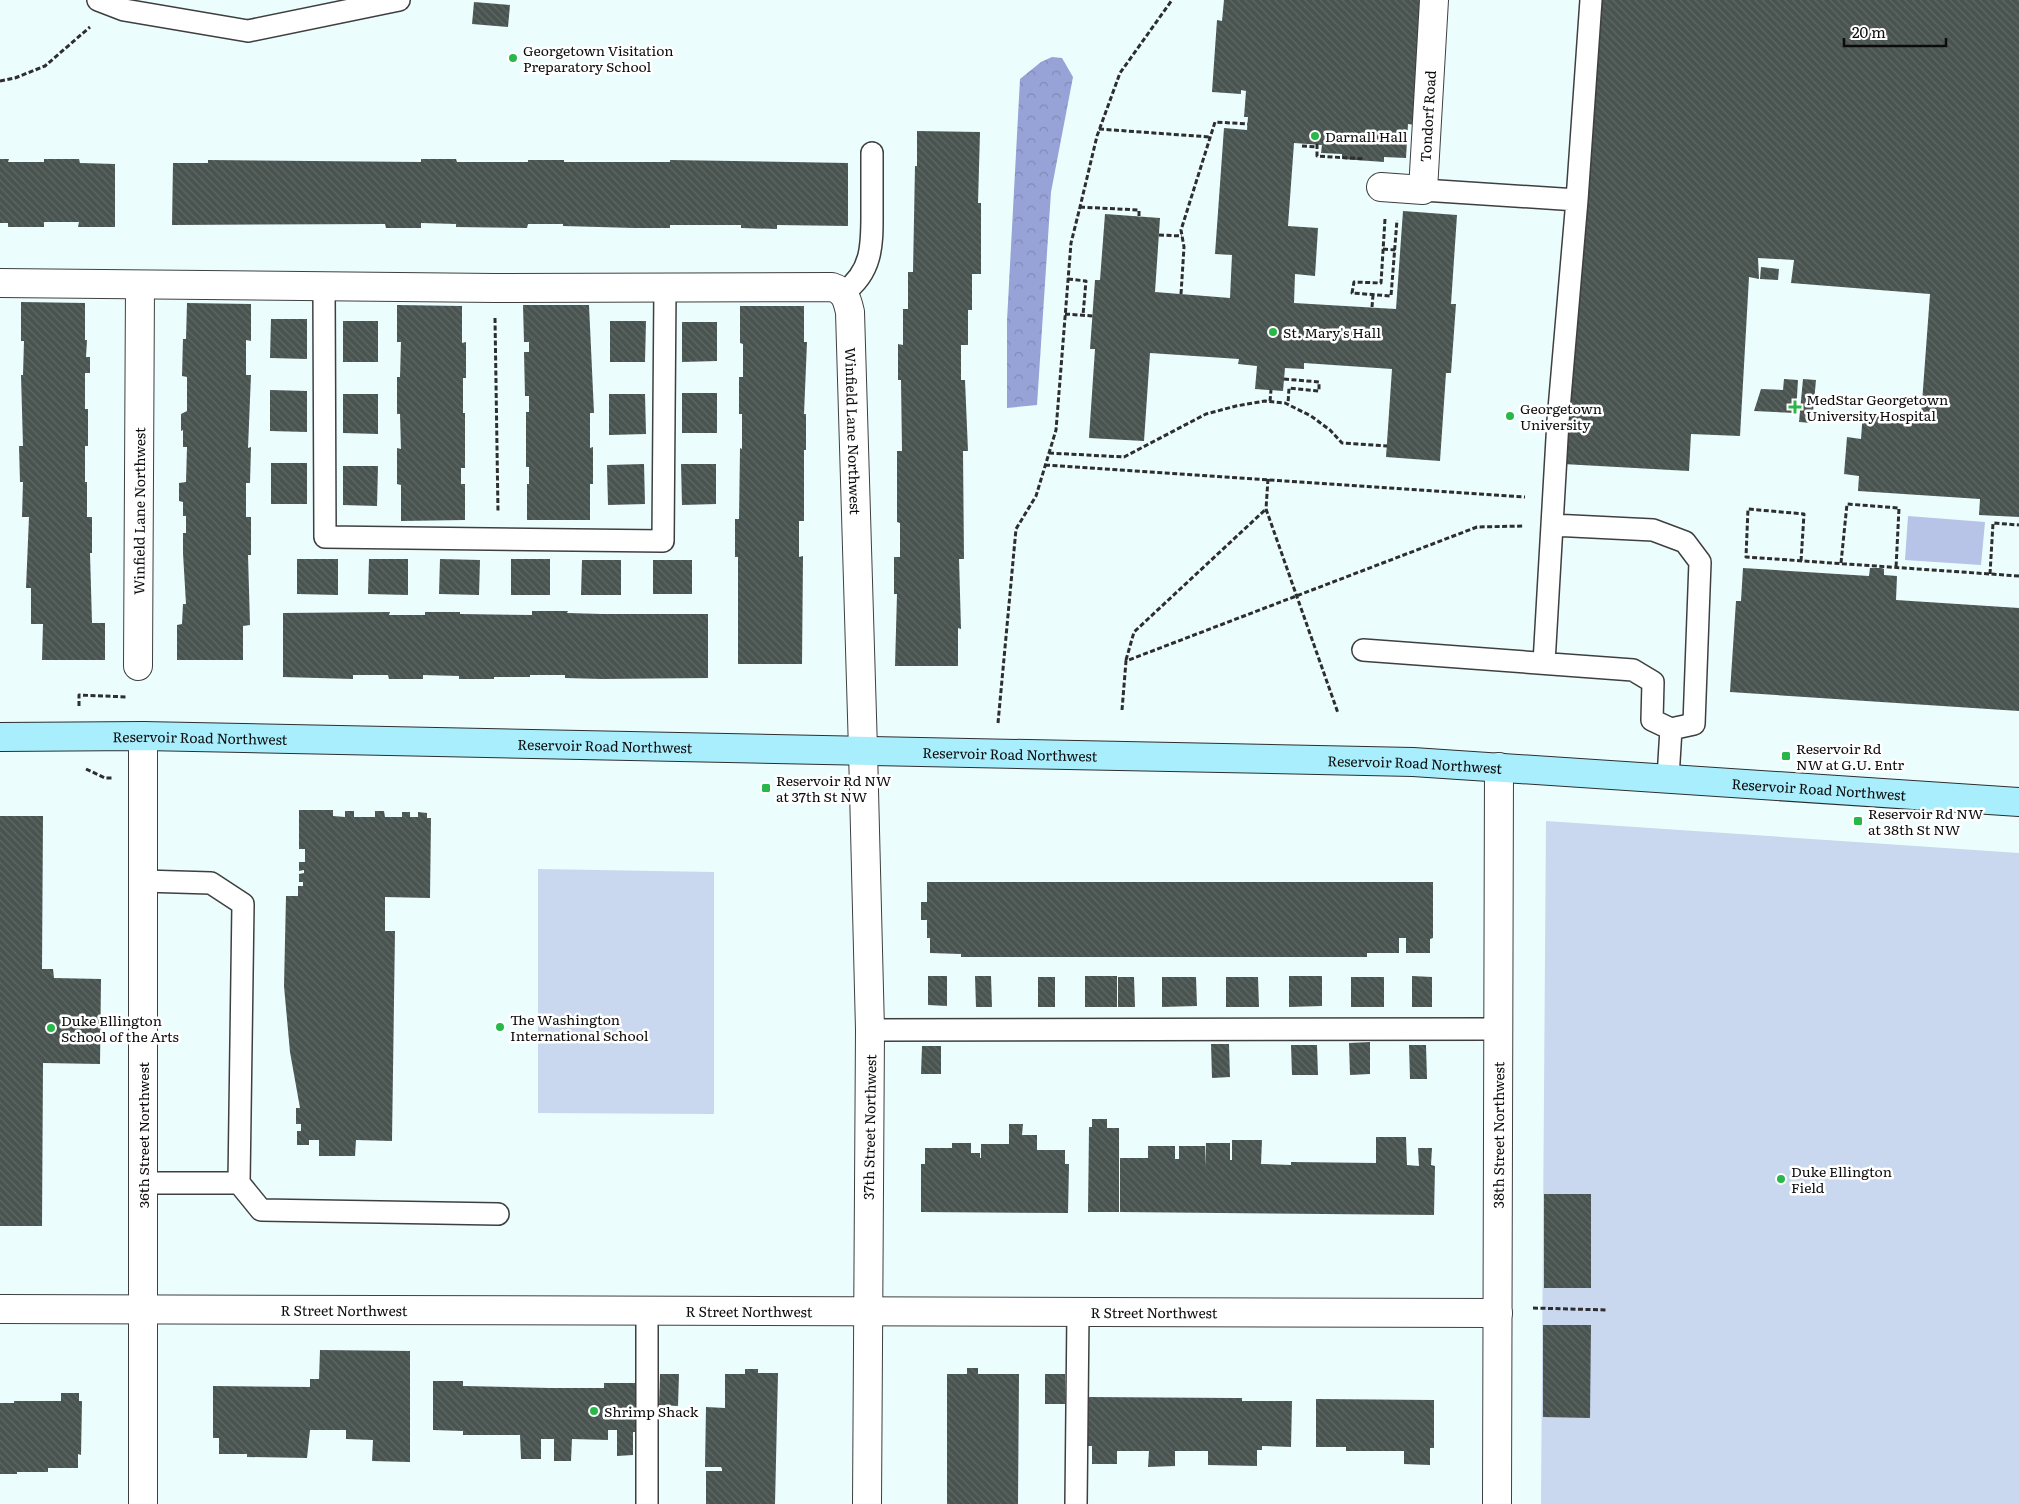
<svg xmlns="http://www.w3.org/2000/svg" width="2019" height="1504" viewBox="0 0 2019 1504" font-family="Literata,serif">
	<style>
		.grass { fill: #b7c3e7 }
		.forest { fill: url(#forest-crowns) }
		.pitch { fill: #c9d7ef }
		.building { fill: url(#building-back-hatch) }
		.lines { fill: none; stroke-linecap: round; stroke-linejoin: round }
		.service-casing { stroke: #3f3f3f; stroke-width: 24 }
		.minor-casing { stroke: #3f3f3f; stroke-width: 30 }
		.tertiary-casing { stroke: #3f3f3f; stroke-width: 30 }
		.secondary-casing { stroke: #2e2e2e; stroke-width: 30 }
		.path { stroke: #2e2e2e; stroke-width: 3; stroke-dasharray: 5 2.5; stroke-linecap: butt }
		.service { stroke: #fff; stroke-width: 21 }
		.minor { stroke: #fff; stroke-width: 28 }
		.tertiary { stroke: #fff; stroke-width: 28 }
		.secondary { stroke: #a9eefc; stroke-width: 28 }
		.poi-dot { fill: #2ab74a; stroke: #fff; stroke-width: 2 }
		.labels { text-anchor: middle; dominant-baseline: central; stroke-width: 5; stroke-linejoin: round; paint-order: stroke }
		.poi-label { font-size: 14px; fill: #0c0c0c; stroke: #fff; text-anchor: start }
		.street-label { font-size: 14px; fill: #0c0c0c; stroke: #fff }
	</style>
	<defs>
		<pattern id="forest-crowns" width="20" height="18" patternUnits="userSpaceOnUse" patternTransform="scale(1.25)"><rect width="20" height="18" fill="#97a2d7"/><path d="M2 6a3 3 0 1 1 6 0M12 15a3 3 0 1 1 6 0" fill="none" stroke="#818ab7"/></pattern>
		<pattern id="building-back-hatch" width="6" height="6" patternUnits="userSpaceOnUse" patternTransform="scale(1.25)"><rect width="6" height="6" fill="#495451"/><path d="M-1 5l2 2M0 0l6 6M5-1l2 2" fill="none" stroke="#5f6865"/></pattern>
	</defs>
	<rect width="100%" height="100%" fill="#ecfdfe"/>
	<path class="grass" d="M1908,516L1985,522L1981,565L1905,560Z"/>
	<path class="forest" d="M1052,57L1062,58L1073,77L1051,192L1037,405L1007,408V321L1020,79L1041,62Z"/>
	<path class="pitch" d="M1546,821L2019,853V1504H1541Z
		M538,869L714,872V1114L538,1113Z"/>
	<path class="building" d="M1224,0H1425L1416,125L1408,124L1406,158L1384,157V162L1342,159V154L1321,153L1322,145L1294,143L1288,226L1318,228L1315,276L1295,274L1294,303L1396,309L1403,211L1457,215L1451,304H1456L1451,373H1446L1440,461L1386,457L1392,369L1304,363V369L1285,368L1283,391L1255,389L1257,366L1238,364L1239,359L1150,353L1144,441L1089,438L1095,349H1090L1095,280H1100L1105,214L1160,218L1155,292L1230,298L1232,255L1215,254L1224,128L1247,130L1248,117H1244L1246,91L1241,90V94L1212,92L1217,20L1222,21Z
		M1600,0H2019V517L1979,515L1980,499L1858,491L1859,476L1844,474L1847,437L1861,439L1863,412L1921,416L1930,294L1791,283L1794,260L1758,258L1759,279L1749,277L1740,436L1691,434L1689,471L1563,464Z
		M474,2L510,5L508,27L472,24Z
		M917,131L980,132L978,203H981V274H972V310H968V345H961V380H965L968,451H963L964,559H959L961,629L958,628V666H895L897,594H894V557H900V523L897,522V451H902L901,380H898V344L903,345V309H908V272H913L915,166H917Z
		M0,159H9L8,162H44V159H79L80,163L115,164V227H78L79,222H44V227H8V223H0Z
		M421,159H456L457,162H528V160H564V162H670V160L848,163V226L777,225V229L741,228V225H670V228H634L563,226V224H528L527,228L456,227V224L421,223V228H386L385,224L172,225L173,163H208V160L421,162Z
		M1761,267L1779,269L1778,280L1760,279Z
		M21,302L85,303V340H87L86,357H90V373H85V409H88V446H85V482H87V517H92V553H90L92,623H105V660H42L43,624H31V588H26L29,517H22L23,482H20L19,446H23L21,375H23L24,341H21Z
		M187,303L251,304V341L246,340V375H251L248,448L251,447L250,483H246V517H251V555H248L250,625L243,626V660H177V625L182,624L183,604H186L183,553V533H186V516H183V502L179,501V483L186,482L187,447H183V430L181,431V414L187,411V377L182,376L183,339H186Z
		M397,305L462,306V343L466,342V378H463V413H465V468H461V484H465V520L401,521V485L397,484V448L401,449L400,414H397V377H400L401,342H397Z
		M523,305H589L594,413H590V448L593,447V484H590V520H527V484H529V467H526V412H529V396H525L524,352H529V342H524Z
		M740,306H804V342H807L804,414H806V450H804V521H799V557L803,556L802,664H738V557H735V519H739L740,448L742,449V414H739V377H743V344L740,343Z
		M271,319H307V359L270,358Z
		M343,321H378V362H343Z
		M610,321H646L645,362H610Z
		M682,322H717V361L682,362Z
		M1784,379L1798,380L1796,413L1754,411L1761,389L1783,390Z
		M1803,379L1816,380L1812,423L1799,422Z
		M270,390L307,391V432L270,431Z
		M682,393H717V433H682Z
		M343,394H378V434L343,433Z
		M609,394H645L646,434L609,435Z
		M271,463H307V504H271Z
		M644,464L645,504L608,505L607,465Z
		M681,464H716V504L682,505Z
		M343,466H378L377,506L343,505Z
		M297,559H338V595L297,594Z
		M369,559H408V595L368,594Z
		M440,559L480,560L479,595L439,594Z
		M511,559H550V595H511Z
		M582,560H621V595H581Z
		M653,560H692V594H653Z
		M1743,568L1869,576L1870,568H1882L1884,569V575L1897,576L1896,600L2019,608V711L1730,692L1736,601H1741Z
		M532,611H568L567,613L602,614H708V678L602,679L565,678V675H530V677H494V679H459V676L423,675V679H389L388,675H353V679L283,677V613L390,612L389,615H425V612H460V614L532,615Z
		M299,810H333V816L345,817V811H354V817H375V811H384L385,817H402V812H410V817H418V812L427,813V818H431L430,898L385,897V931H395L392,1141L356,1140L355,1156H319V1140H309V1145H297V1131H301V1124H296V1108H300L290,1052L284,986L286,896H298V886H303V882H299V874L304,873V870L299,871V862H305V849H299Z
		M0,816H43L42,969H53L54,978L101,979L100,1064L43,1063L42,1226H0Z
		M927,882H1433V938L1430,939V953H1406V938H1399V953H1367V957H961V954L930,953V938H927V920H921V902H927Z
		M928,976H947V1006L928,1005Z
		M975,976H991L992,1007H976Z
		M1085,976H1117V1007H1085Z
		M1289,976H1322V1006L1289,1007Z
		M1412,976L1432,977V1007H1412Z
		M1038,977H1055V1007H1038Z
		M1118,977H1134L1135,1007H1118Z
		M1162,977H1196L1197,1006L1162,1007Z
		M1226,977H1258L1259,1007H1226Z
		M1351,977H1384V1007H1351Z
		M1370,1042V1074L1350,1075L1349,1043Z
		M1211,1044H1229L1230,1077L1212,1078Z
		M1291,1045H1317L1318,1075H1292Z
		M1409,1045H1426L1427,1079H1410Z
		M922,1046H941V1074H921Z
		M1092,1119H1107V1128H1119V1212H1088L1089,1127H1092Z
		M1009,1124H1023L1022,1135H1037V1150H1065V1164H1069L1068,1213L921,1212V1164H925V1148H952V1143H971V1153H980V1158H981V1144H1009Z
		M1376,1137H1406L1407,1165L1419,1166L1418,1148H1432L1431,1165L1435,1166L1434,1215L1120,1212V1158H1148V1146H1175V1159H1179V1146H1205V1167L1206,1143H1230V1160H1232V1140H1262L1261,1164L1291,1165V1162L1376,1163Z
		M1544,1194H1591V1288H1544Z
		M1543,1325H1591L1590,1418L1543,1417Z
		M320,1350L410,1351V1462L372,1461L373,1440L346,1439V1430H310L307,1458L247,1457V1454H219V1438H213V1386L310,1387V1379H319Z
		M967,1368H978V1374H1019L1018,1504H947V1374H967Z
		M745,1369H758V1373H778L775,1504H706V1471H722V1469L721,1467H705L706,1407L725,1408V1374H745Z
		M660,1374H679L678,1406L659,1405Z
		M1045,1374H1065V1404H1045Z
		M433,1381H463V1386L550,1388H604V1383H637V1432H633V1455L617,1456V1430H608V1440L572,1439L571,1461H554V1439H541V1459H521L520,1435H463V1431L433,1430Z
		M61,1393H79V1401H82L81,1455L78,1454V1468H48V1472H17V1474H0V1403H14V1401H61Z
		M1088,1397L1233,1398H1242V1401H1292L1291,1447L1262,1446V1450H1257V1466L1208,1465V1451H1175V1466L1148,1467L1149,1451H1117V1464H1092V1446H1087Z
		M1316,1399L1434,1400V1448H1430V1465L1404,1464V1451H1346V1447H1316Z"/>
	<g class="lines">
		<g class="service-casing">
			<path id="service" d="M98,0L124,10L248,31L399,0
				M1423,190L1577,200L1558,421L1552,525
				M1577,200L1591,0
				M324,287L325,537L663,541L665,288
				M843,293C874,271 872,242 872,208C872,190 872,171 872,153
				M1363,650L1633,670L1653,682L1652,720L1671,729L1694,724L1700,562L1685,542L1653,530L1552,525L1544,663
				M1668,778L1671,729
				M870,1030L1499,1029
				M143,1183H239L243,904L211,883L143,881
				M239,1183L261,1210L498,1214
				M647,1504V1310
				M1076,1504L1078,1312"/>
		</g>
		<g class="minor-casing">
			<g id="minor">
				<path id="s1" d="M1381,187L1423,190L1434,0"/>
				<path id="s2" d="M0,283L495,288L832,287C845,291 847,299 850,312L863,750"/>
				<path id="s3" d="M138,666L140,285"/>
				<path id="s4" d="M0,1309L1498,1313"/>
				<path d="M143,1504V736"/>
				<path id="s5" d="M1497,1504L1499,767"/>
			</g>
		</g>
		<g class="tertiary-casing">
			<path id="tertiary" d="M863,750L870,1030L867,1504"/>
		</g>
		<g class="secondary-casing">
			<g id="secondary">
				<path id="s6" d="M0,737L143,736L1413,762L2019,802"/>
			</g>
		</g>
		<path class="path" d="M0,81L15,78L45,66L90,27
			M1099,129L1210,137
			M1317,144V156L1365,159
			M1302,146L1317,147
			M1080,207L1139,210V216
			M1385,219L1381,283L1354,282L1352,293L1391,296L1397,220
			M1159,235L1182,236
			M1383,249L1395,250
			M1068,279L1086,281L1083,315
			M1181,294L1184,247L1181,230L1215,122L1248,124
			M1372,307L1373,295
			M1065,314L1093,316
			M495,318L498,512
			M1284,379L1319,382V391L1289,388L1288,404
			M1270,401L1271,390
			M1049,453L1124,457L1206,414L1236,406L1265,401L1285,403L1311,416L1330,430L1342,443L1387,446
			M1045,465L1525,497
			M1268,479L1266,509L1338,713
			M1801,561L1804,514L1748,509L1746,557L2019,576
			M1841,563L1847,504L1899,508L1896,568
			M1990,574L1993,523L2019,525
			M1126,660L1134,632L1266,509
			M79,706V695L127,697
			M1122,710L1126,661L1477,527L1524,526
			M998,723L1016,529L1036,496L1056,430L1071,243L1080,207L1097,136L1120,73L1172,0
			M86,769L105,778H113
			M1533,1308L1607,1310"/>
		<use href="#service" class="service"/>
		<use href="#minor" class="minor"/>
		<use href="#tertiary" class="tertiary"/>
		<use href="#secondary" class="secondary"/>
	</g>
	<g class="poi-dot">
		<circle cx="513" cy="58" r="5"/>
		<circle cx="1315" cy="136" r="5"/>
		<circle cx="1273" cy="332" r="5"/>
		<path d="M1792.5 399.5h5v5h5v5h-5v5h-5v-5h-5v-5h5z"/>
		<circle cx="1510" cy="416" r="5"/>
		<rect x="1781" y="751" width="10" height="10" rx="2.5"/>
		<rect x="761" y="783" width="10" height="10" rx="2.5"/>
		<rect x="1853" y="816" width="10" height="10" rx="2.5"/>
		<circle cx="500" cy="1027" r="5"/>
		<circle cx="51" cy="1028" r="5"/>
		<circle cx="1781" cy="1179" r="5"/>
		<circle cx="594" cy="1411" r="5"/>
	</g>
	<g class="labels">
		<g class="poi-label">
			<text x="523" y="50">Georgetown Visitation<tspan x="523" dy="16">Preparatory School</tspan></text>
			<text x="1325" y="136">Darnall Hall</text>
			<text x="1283" y="332">St. Mary's Hall</text>
			<text x="1806" y="399">MedStar Georgetown<tspan x="1806" dy="16">University Hospital</tspan></text>
			<text x="1520" y="408">Georgetown<tspan x="1520" dy="16">University</tspan></text>
			<text x="1796" y="748">Reservoir Rd<tspan x="1796" dy="16">NW at G.U. Entr</tspan></text>
			<text x="776" y="780">Reservoir Rd NW<tspan x="776" dy="16">at 37th St NW</tspan></text>
			<text x="1868" y="813">Reservoir Rd NW<tspan x="1868" dy="16">at 38th St NW</tspan></text>
			<text x="510" y="1019">The Washington<tspan x="510" dy="16">International School</tspan></text>
			<text x="61" y="1020">Duke Ellington<tspan x="61" dy="16">School of the Arts</tspan></text>
			<text x="1791" y="1171">Duke Ellington<tspan x="1791" dy="16">Field</tspan></text>
			<text x="604" y="1411">Shrimp Shack</text>
		</g>
		<g class="street-label">
			<text stroke="none"><textPath href="#s1" startOffset="116">Tondorf Road</textPath></text>
			<text stroke="none"><textPath href="#s2" startOffset="984">Winfield Lane Northwest</textPath></text>
			<text stroke="none"><textPath href="#s3" startOffset="155">Winfield Lane Northwest</textPath></text>
			<text stroke="none"><textPath href="#s6" startOffset="200">Reservoir Road Northwest</textPath></text>
			<text stroke="none"><textPath href="#s6" startOffset="605">Reservoir Road Northwest</textPath></text>
			<text stroke="none"><textPath href="#s6" startOffset="1010">Reservoir Road Northwest</textPath></text>
			<text stroke="none"><textPath href="#s6" startOffset="1415">Reservoir Road Northwest</textPath></text>
			<text stroke="none"><textPath href="#s6" startOffset="1820">Reservoir Road Northwest</textPath></text>
			<text transform="translate(869 1127) rotate(-89)">37th Street Northwest</text>
			<text transform="translate(143 1135) rotate(-90)">36th Street Northwest</text>
			<text stroke="none"><textPath href="#s5" startOffset="369">38th Street Northwest</textPath></text>
			<text stroke="none"><textPath href="#s4" startOffset="344">R Street Northwest</textPath></text>
			<text stroke="none"><textPath href="#s4" startOffset="749">R Street Northwest</textPath></text>
			<text stroke="none"><textPath href="#s4" startOffset="1154">R Street Northwest</textPath></text>
		</g>
	</g>
	<path d="M1844 38v8h102v-8" fill="none" stroke="#0c0c0c" stroke-width="2.5"/>
	<text x="1852" y="38" font-size="15" fill="#0c0c0c" stroke="#ffffff" stroke-width="4" paint-order="stroke">20 m</text>
</svg>
